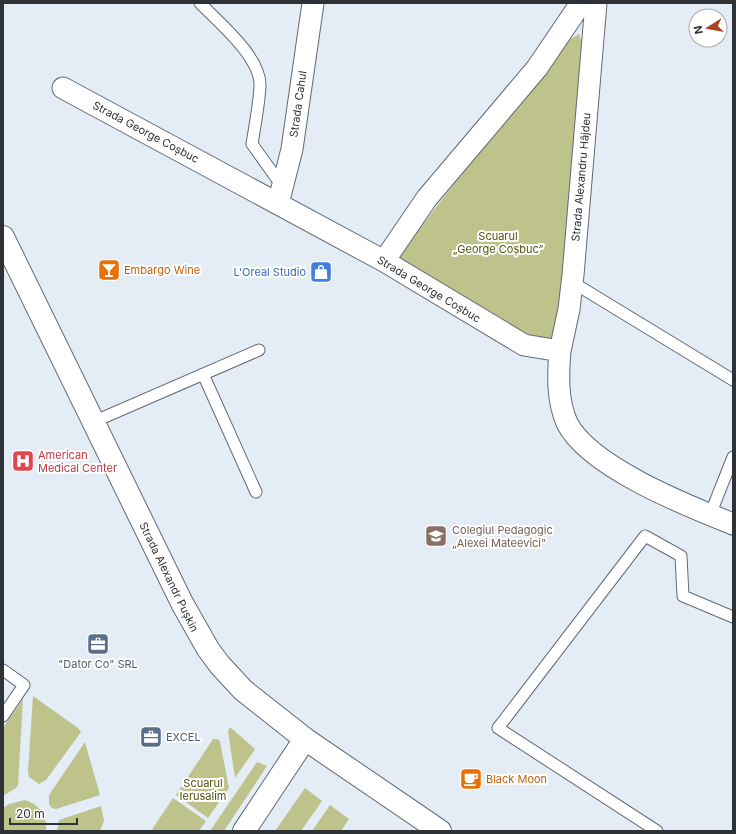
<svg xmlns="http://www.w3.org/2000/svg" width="736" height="834" viewBox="0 0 736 834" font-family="Inter,sans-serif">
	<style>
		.green { fill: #bec28b }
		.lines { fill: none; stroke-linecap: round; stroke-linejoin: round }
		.service-casing { stroke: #626a72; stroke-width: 13 }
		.minor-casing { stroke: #626a72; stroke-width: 23 }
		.tertiary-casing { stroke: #626a72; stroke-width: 24 }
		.secondary-casing { stroke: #626a72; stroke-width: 24 }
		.service { stroke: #fff; stroke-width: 11 }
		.minor { stroke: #fff; stroke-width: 21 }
		.tertiary { stroke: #fff; stroke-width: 22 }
		.secondary { stroke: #fff; stroke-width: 22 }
		.labels { text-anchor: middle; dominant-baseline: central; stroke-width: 4; stroke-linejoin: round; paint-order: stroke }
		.street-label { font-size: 11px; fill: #2e3135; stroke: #fff }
		.park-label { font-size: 11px; fill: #51540d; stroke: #fff }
		.food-label { font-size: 11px; fill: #c56008; stroke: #fff; text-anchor: start }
		.shop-label { font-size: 11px; fill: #366cbe; stroke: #fff; text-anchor: end }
		.health-label { font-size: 11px; fill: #be3a42; stroke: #fff; text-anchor: start }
		.education-label { font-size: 11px; fill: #785e54; stroke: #fff; text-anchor: start }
		.service-label { font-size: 11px; fill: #4e5e75; stroke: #fff }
	</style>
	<rect width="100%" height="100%" fill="#e4edf6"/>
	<path class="green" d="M579,34L587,58L557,347L469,308L395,261L559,46Z
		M33,696L78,728L81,732L46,780L39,784L29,777L28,772Z
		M23,699L18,785L16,788L3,796V728Z
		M230,727L255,749L235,778L228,731Z
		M213,739H218L220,742L229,788L208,818L176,795Z
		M85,742L100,795L56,809L52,808L49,804V795Z
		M257,762L267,766L224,831H210Z
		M305,788L322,801L301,831H275Z
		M173,798L206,821L199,831H151Z
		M25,800C40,805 47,815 46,831H3V808L9,804Z
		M330,805L349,819L341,831H312Z
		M101,806L104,821L100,831H57L59,820Z"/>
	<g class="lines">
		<g class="service-casing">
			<path id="service" d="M200,3C219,23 261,57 260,86C259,105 255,125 252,144L282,186
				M572,282L733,380
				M203,374L256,492
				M93,422L259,350
				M710,515L733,457
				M3,670L24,685L3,716
				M657,831L498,728L645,536L681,556L683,596L733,617"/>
		</g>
		<g class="minor-casing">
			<path id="minor" d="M63,88L384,261L524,345L560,351C558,375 557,400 567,423C589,467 688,506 733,524
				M278,204L292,149L313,3
				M384,261L427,198L537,68L581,3
				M560,351L569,309L573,275L596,3"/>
		</g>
		<g class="tertiary-casing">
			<path id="tertiary" d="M244,831L305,739"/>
		</g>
		<g class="secondary-casing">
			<path id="secondary" d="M3,237L182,603L208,649L219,664L243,690L305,739L440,831"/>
		</g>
		<use href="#service" class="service"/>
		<use href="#minor" class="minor"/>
		<use href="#tertiary" class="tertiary"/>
		<use href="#secondary" class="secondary"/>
	</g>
	<defs>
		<g id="bar-square" transform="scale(1.15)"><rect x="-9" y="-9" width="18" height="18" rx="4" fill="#e8710a" stroke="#fff"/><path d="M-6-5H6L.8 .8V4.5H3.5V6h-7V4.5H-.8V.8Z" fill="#fff"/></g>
		<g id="shop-square" transform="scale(1.15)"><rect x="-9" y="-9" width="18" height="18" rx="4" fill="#3f7fe0" stroke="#fff"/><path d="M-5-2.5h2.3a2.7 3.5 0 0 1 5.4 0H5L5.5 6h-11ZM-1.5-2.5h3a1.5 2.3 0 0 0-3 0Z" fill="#fff"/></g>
		<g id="hospital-square" transform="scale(1.15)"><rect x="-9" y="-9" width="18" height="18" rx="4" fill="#e0444e" stroke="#fff"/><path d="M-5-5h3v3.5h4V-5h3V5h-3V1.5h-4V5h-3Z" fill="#fff"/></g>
		<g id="university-square" transform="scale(1.15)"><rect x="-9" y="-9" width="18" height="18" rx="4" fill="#8d6e63" stroke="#fff"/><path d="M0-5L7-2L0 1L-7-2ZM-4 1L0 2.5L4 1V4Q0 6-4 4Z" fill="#fff"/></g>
		<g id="office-square" transform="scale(1.15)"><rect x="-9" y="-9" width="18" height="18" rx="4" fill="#5c6f8a" stroke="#fff"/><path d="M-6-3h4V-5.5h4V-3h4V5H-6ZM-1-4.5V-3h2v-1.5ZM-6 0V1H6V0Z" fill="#fff"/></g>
		<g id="cafe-square" transform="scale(1.15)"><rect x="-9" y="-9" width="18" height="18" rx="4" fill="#e8710a" stroke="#fff"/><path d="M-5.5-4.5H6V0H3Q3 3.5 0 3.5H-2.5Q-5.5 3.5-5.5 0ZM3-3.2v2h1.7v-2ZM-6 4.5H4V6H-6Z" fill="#fff"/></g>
	</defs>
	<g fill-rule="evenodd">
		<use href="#bar-square" x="109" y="270"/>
		<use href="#shop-square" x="321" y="272"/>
		<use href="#hospital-square" x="23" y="461"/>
		<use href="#university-square" x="436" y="536"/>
		<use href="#office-square" x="98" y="644"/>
		<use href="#office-square" x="151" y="737"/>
		<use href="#cafe-square" x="471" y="779"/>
	</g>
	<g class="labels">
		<g class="street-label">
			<text transform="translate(298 104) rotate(-82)">Strada Cahul</text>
			<text transform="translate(146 132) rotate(28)">Strada George Coșbuc</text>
			<text transform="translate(581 177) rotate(-85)">Strada Alexandru Hâjdeu</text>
			<text transform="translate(429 289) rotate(31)">Strada George Coșbuc</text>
			<text transform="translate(169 577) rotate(64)">Strada Alexandr Pușkin</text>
		</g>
		<g class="park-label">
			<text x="498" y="236">Scuarul<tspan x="498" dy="13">„George Coșbuc”</tspan></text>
			<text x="203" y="783">Scuarul<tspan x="203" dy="13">Ierusalim</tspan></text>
		</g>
		<g class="food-label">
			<text x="124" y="270">Embargo Wine</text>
			<text x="486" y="779">Black Moon</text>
		</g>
		<g class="shop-label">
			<text x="306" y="272">L'Oreal Studio</text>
		</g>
		<g class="health-label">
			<text x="38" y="455">American<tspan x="38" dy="13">Medical Center</tspan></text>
		</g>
		<g class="education-label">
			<text x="452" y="530">Colegiul Pedagogic<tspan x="452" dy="13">„Alexei Mateevici”</tspan></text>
		</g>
		<g class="service-label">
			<text x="98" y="664">"Dator Co" SRL</text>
			<text x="166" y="737" text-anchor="start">EXCEL</text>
		</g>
	</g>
	<rect width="736" height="834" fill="none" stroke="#2e3135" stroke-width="8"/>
	<g transform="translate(708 28) rotate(259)"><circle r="19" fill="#ffffff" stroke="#abadae"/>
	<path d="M0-3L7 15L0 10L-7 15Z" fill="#a94122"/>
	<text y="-6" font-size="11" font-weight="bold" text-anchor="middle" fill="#2e3135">N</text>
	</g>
	<path d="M10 818v6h67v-6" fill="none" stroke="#2e3135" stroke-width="2"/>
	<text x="16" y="818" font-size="12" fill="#2e3135" stroke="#ffffff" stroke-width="3" paint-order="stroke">20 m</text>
</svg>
